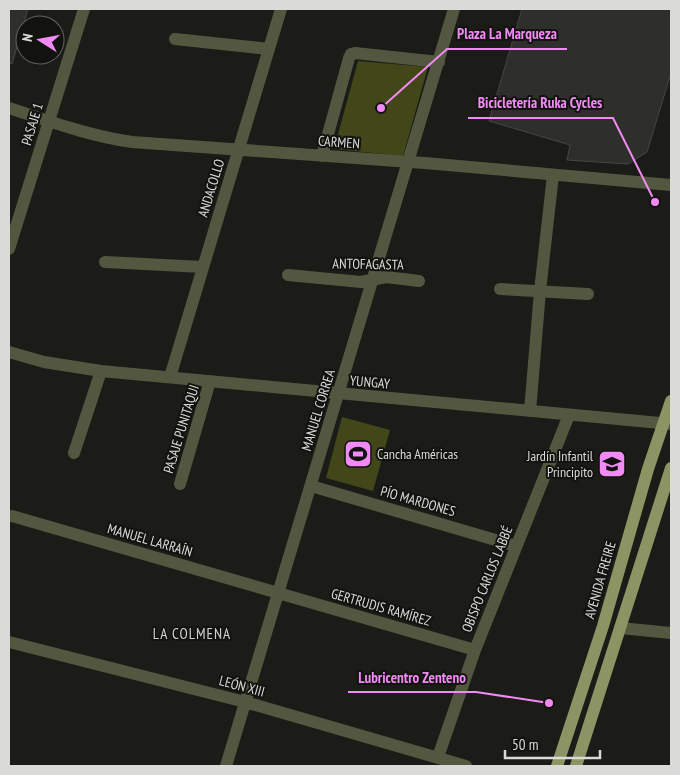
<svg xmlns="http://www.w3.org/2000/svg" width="680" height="775" viewBox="0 0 680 775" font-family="'PT Sans Narrow',sans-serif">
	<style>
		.built { fill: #202219 }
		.green { fill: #414718 }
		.building { fill: #2e2e2b; stroke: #464743 }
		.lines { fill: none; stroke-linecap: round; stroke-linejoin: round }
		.minor { stroke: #535740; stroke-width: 12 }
		.major { stroke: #8c9464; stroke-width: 12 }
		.labels { text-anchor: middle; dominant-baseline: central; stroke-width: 4; stroke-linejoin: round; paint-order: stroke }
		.street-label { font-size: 14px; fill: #dadbd9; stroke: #12120f }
		.poi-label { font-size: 14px; fill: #dadbd9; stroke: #12120f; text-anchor: start }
		.neighbourhood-label { font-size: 15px; letter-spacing: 1px; fill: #d1d2cd; stroke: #12120f }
		.leader { fill: none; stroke: #f18af4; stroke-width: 2 }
		.callout-dot { fill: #f18af4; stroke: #12120f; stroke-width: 2 }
		.callout-label { font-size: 15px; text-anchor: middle; font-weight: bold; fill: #f18af4; stroke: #12120f; stroke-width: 4; stroke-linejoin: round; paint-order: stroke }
	</style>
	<rect width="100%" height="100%" fill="#1b1b18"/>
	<path class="built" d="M606,453L623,458L617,475L601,469Z"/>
	<path class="green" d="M358,61L428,67L403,156L334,149Z
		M342,417L390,430L373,491L326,478Z"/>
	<path class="building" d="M9,9H28L12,64L9,63Z
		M522,9H671V73L647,152L628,164L567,160L570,145L489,121Z"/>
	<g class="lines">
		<path class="minor" d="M175,39L269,49
			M9,108C49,121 89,136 132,142L425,163L671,185
			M322,156L349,58L351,54L355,53L439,62
			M9,249L84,9
			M105,262L203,267
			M288,275L361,282L386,277L419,281
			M500,289L588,294
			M9,352L44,362L101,371L671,424
			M170,377L281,9
			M530,411L540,291L553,175
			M74,453L101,371
			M180,484L210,381
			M311,486L516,546
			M12,516L475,650
			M620,628L671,633
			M9,642L245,702L466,766
			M438,757L475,650L569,415
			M226,766L454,9"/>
		<path class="major" d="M557,766L603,626L648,469L671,401
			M576,766L671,468"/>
	</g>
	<defs>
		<g id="stadium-square" transform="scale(1.4375)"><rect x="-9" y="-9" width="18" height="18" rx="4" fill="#f18af4" stroke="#12120f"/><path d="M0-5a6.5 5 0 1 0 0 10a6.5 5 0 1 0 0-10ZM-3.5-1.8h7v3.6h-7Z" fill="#111"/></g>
		<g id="school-square" transform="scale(1.4375)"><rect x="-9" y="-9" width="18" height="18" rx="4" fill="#f18af4" stroke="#12120f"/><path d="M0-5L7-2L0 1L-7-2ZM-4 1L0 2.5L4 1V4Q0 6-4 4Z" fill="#111"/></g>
	</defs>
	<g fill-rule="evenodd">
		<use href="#stadium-square" x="358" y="454"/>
		<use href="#school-square" x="612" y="464"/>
	</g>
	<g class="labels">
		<g class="street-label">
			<text transform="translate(32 124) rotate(-73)">PASAJE 1</text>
			<text transform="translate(339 142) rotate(4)">CARMEN</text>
			<text transform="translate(211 188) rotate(-73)">ANDACOLLO</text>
			<text transform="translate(368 264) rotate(1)">ANTOFAGASTA</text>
			<text transform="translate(370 382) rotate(5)">YUNGAY</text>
			<text transform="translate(318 410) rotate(-73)">MANUEL CORREA</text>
			<text transform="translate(181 429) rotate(-73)">PASAJE PUNITAQUI</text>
			<text transform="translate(418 501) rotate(16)">PÍO MARDONES</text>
			<text transform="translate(150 540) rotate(16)">MANUEL LARRAÍN</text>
			<text transform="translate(487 579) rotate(-68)">OBISPO CARLOS LABBÉ</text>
			<text transform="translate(600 580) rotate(-74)">AVENIDA FREIRE</text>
			<text transform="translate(381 607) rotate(16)">GERTRUDIS RAMÍREZ</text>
			<text transform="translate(242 686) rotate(15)">LEÓN XIII</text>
		</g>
		<g class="poi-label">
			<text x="377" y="454">Cancha Américas</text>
			<text x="593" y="456" text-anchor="end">Jardín Infantil<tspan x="593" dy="16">Principito</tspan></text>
		</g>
		<g class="neighbourhood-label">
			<text x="192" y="633">LA COLMENA</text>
		</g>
	</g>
	<path class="leader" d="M381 108L447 49H567M655 202L613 118H468M549 703L476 692H348"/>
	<g class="callout-dot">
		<circle cx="381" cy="108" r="5"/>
		<circle cx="655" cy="202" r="5"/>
		<circle cx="549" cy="703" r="5"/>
	</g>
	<g class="callout-label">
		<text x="507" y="39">Plaza La Marqueza</text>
		<text x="540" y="108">Bicicletería Ruka Cycles</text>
		<text x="412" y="683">Lubricentro Zenteno</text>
	</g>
	<rect width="680" height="775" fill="none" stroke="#dadbd9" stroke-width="20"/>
	<g transform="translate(40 40) rotate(281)"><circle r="24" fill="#12120f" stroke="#626260"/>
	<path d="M0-4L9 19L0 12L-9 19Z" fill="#f18af4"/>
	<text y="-8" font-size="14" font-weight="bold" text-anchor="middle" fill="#dadbd9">N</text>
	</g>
	<path d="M505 750v8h95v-8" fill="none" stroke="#dadbd9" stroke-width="2.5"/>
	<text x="512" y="750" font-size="15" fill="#dadbd9" stroke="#12120f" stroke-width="4" paint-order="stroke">50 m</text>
</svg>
